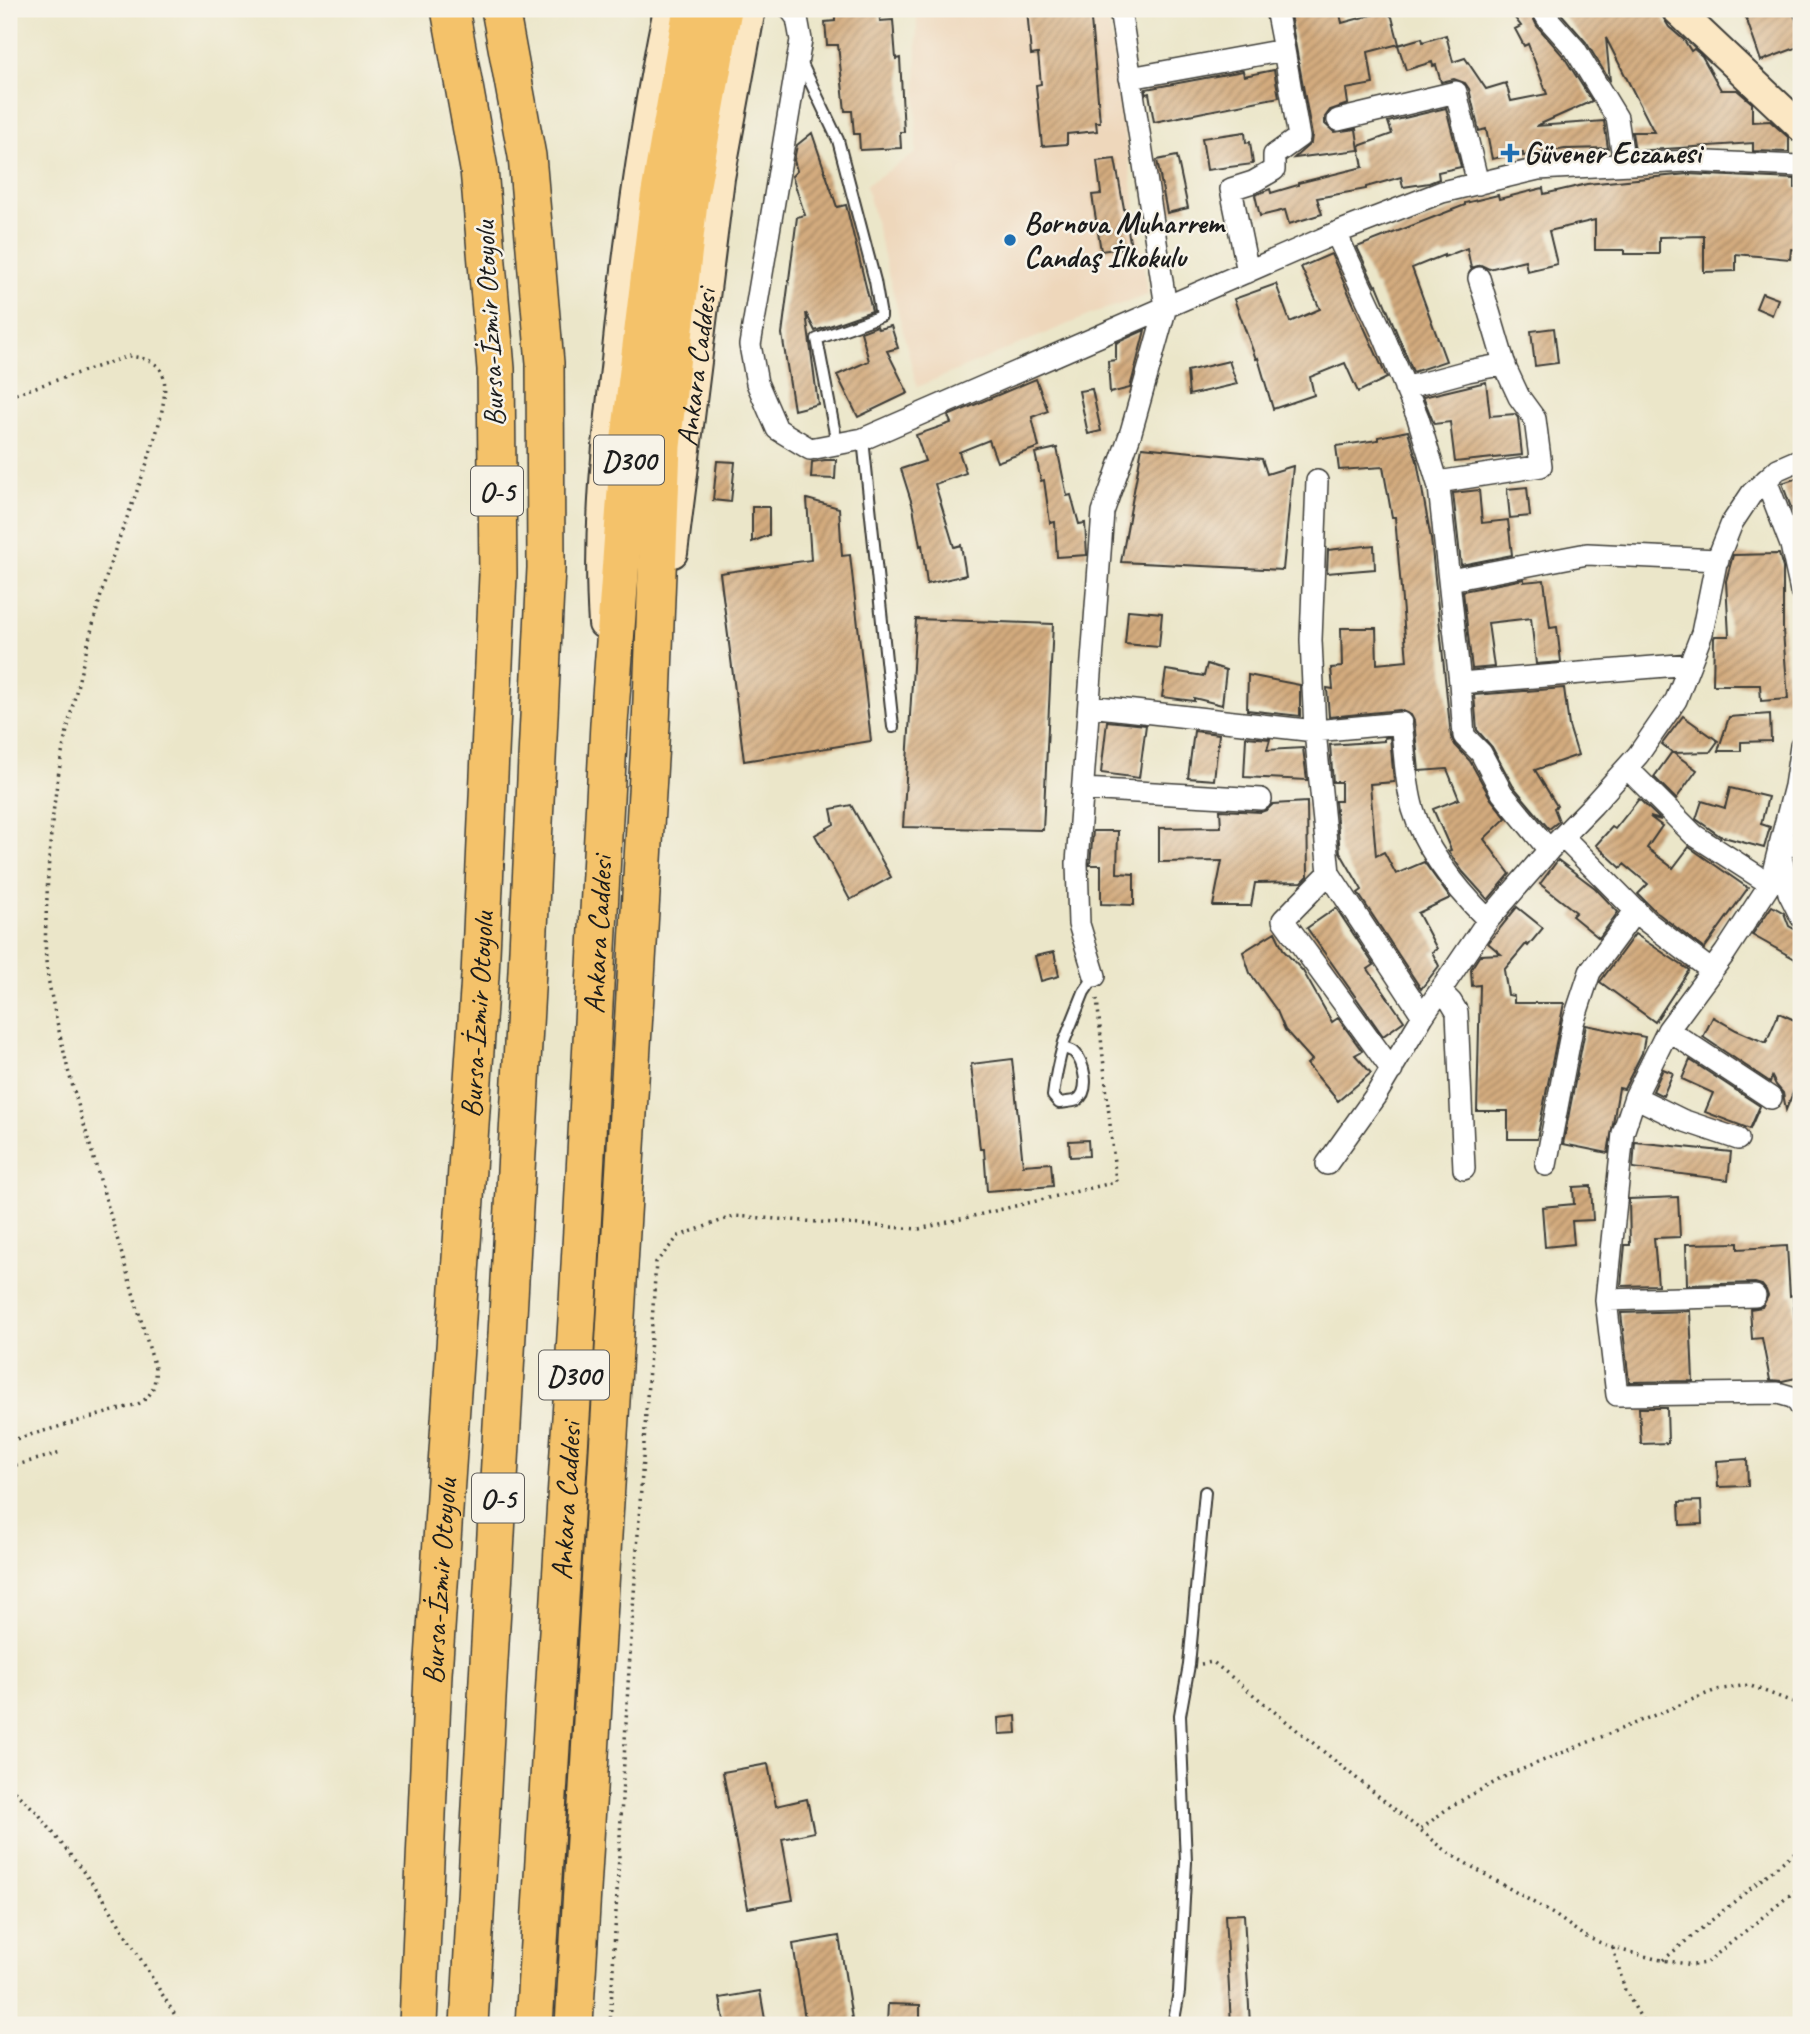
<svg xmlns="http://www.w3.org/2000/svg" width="1810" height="2034" viewBox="0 0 1810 2034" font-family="Caveat,sans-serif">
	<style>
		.built { fill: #eed7bb }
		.building { fill: url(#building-hatch) }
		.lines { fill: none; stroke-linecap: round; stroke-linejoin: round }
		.lane-casing { stroke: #3b3a36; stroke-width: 14 }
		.street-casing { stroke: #3b3a36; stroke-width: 24 }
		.secondary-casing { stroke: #3b3a36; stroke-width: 32 }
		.highway-casing { stroke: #3b3a36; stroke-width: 40 }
		.path { stroke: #3b3a36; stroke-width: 3.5; stroke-dasharray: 2 5; stroke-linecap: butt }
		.lane { stroke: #fff; stroke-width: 10 }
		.street { stroke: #fff; stroke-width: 21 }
		.secondary { stroke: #fbe7c3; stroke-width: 28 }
		.highway { stroke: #f4c26a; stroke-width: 37 }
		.poi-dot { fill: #1f6fb2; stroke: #f7f3e8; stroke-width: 2.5 }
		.labels { text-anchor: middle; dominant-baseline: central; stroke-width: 5; stroke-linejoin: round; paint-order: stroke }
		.shield { fill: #f7f3e8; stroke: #5e5c59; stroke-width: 2 }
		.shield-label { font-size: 28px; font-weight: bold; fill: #1c1c1c }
		.poi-label { font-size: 30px; font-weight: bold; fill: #1c1c1c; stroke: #f7f3e8; text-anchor: start }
		.street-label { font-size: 30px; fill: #1c1c1c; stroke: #f7f3e8 }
	</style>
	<defs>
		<pattern id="building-hatch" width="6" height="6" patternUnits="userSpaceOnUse" patternTransform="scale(1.75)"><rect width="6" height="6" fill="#d3ab7e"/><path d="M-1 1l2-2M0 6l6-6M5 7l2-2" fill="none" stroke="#aa8a66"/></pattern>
	</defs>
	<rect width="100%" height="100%" fill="#f7f3e8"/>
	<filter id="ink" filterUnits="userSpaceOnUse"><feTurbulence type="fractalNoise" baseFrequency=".0143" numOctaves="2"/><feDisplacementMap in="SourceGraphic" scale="14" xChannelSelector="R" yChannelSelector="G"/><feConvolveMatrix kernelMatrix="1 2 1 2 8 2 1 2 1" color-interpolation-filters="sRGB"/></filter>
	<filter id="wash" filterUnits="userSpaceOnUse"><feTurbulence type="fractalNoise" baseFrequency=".00686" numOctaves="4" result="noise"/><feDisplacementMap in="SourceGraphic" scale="28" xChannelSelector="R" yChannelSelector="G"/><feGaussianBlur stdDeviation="1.57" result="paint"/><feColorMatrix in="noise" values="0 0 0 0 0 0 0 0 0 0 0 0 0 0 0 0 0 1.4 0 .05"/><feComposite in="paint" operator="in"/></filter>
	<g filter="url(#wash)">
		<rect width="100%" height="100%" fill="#ebe6c9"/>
		<path class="built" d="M917,9H1107L1148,295L1097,312L917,387L866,185L916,153Z"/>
		<g id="blocks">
			<path class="building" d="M835,9H879L880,21L893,20L896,59L900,58L904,132H900L901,148L860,150L859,134H854L852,111H845L838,45H827L825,22L835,21Z
				M1027,9H1090L1100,122H1096L1097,131L1067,134V144L1042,146L1036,85L1041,84L1038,54L1031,55Z
				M1289,9H1339L1342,23L1386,11L1392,17L1399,44L1368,52L1373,84L1346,89L1348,104L1330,110L1325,117V124L1334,132L1356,129L1359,150L1294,158L1311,143L1312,135Z
				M1508,9H1529L1537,26L1564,57L1592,101L1536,126L1604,121L1608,148L1565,149L1523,156V152L1492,159L1486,129L1479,131L1469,89L1465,83L1454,79L1441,82L1436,65L1433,66L1432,62L1406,70L1398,45L1422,38L1423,42L1446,35L1453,62L1465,58L1486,89L1506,83L1511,101L1547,94L1528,44L1524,46L1515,29L1521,26Z
				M1557,9H1658L1669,27L1684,40L1691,51L1694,49L1702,56L1721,90H1737L1752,103V122L1770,121L1789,138V152L1753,151V143L1635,151L1632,132H1654L1606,38L1610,81L1586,42Z
				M1743,9H1792L1801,33V46L1761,61Z
				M1274,70L1279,97L1154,122L1149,93L1146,94V89L1243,71L1244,76Z
				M1446,108L1461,167L1438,172L1439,179L1429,183L1403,187L1401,177L1366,187V189L1317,198L1322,214L1289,224L1285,210L1260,216L1255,195L1270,189L1271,193L1298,185V183L1363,167L1359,146L1392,134L1388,122Z
				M1245,132L1246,143L1250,142L1253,164L1207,170L1202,138Z
				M812,133L837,207L846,205L872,311L815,331L806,313L818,404L794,410L782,334L797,217L805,215L792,176L797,171L794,160L797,145Z
				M1177,156L1188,208L1167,213L1157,160Z
				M1115,159L1131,247L1101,251L1092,195L1101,194L1097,161Z
				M1687,174L1795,179V188H1801V250L1791,249L1790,259L1736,254V271L1704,272V236L1659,237V254H1624V250H1595V220L1549,231L1557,264L1527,271L1525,260L1489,269L1481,265L1471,268L1467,248L1444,257V255L1412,268L1446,361L1413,372L1377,285L1375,286L1357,247L1465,205V203L1498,195L1499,199L1543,188L1544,194L1587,184Z
				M1331,254L1387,378L1358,392L1345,363L1310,377L1314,395L1273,409L1258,358L1256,359L1234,299L1276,284L1290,322L1320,309L1301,267Z
				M1762,293L1778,299L1772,315L1756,308Z
				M877,326L878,329L891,326L898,348L887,351L908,393L858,417L837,375L869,361L861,332Z
				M1554,328L1558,363L1535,366L1531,331Z
				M1145,330L1130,388L1110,393L1108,361L1116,360V343Z
				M1229,361L1237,384L1189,395L1187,371Z
				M1036,379L1048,411L1032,417L1039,447L997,462L989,440L959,452L966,473L935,484L954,547L961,545L966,575L927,584L922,545L920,546L913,507L901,469L925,461L916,435L951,423L948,416Z
				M1486,382L1490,416L1515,414L1518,418L1522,455L1455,462L1450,422L1434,424L1423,397Z
				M1092,389L1101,431L1088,434L1079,391Z
				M1408,431L1417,461L1431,539L1451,737L1455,745L1470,761L1491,799L1506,818L1484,839L1510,874L1488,900L1463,872L1448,851L1451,850L1433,809L1459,799L1447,769L1419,771L1414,721L1411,715L1400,710L1329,717L1327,688L1333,689L1331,668L1342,667L1341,628H1376L1377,664L1407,661L1395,517H1392L1383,467L1339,470L1336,446L1378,440V437Z
				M1142,447L1262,459L1267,474L1293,466L1283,570L1121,562Z
				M1057,448L1067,496L1071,495L1079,524L1085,523L1087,555L1057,557L1055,522L1050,523L1044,480L1041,481L1035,453Z
				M825,460H836L835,479L811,478L812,462Z
				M717,461L735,462L731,502L713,500Z
				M1801,477V531L1800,532L1782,483Z
				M1527,487L1530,516L1510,518L1507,489Z
				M1479,490L1482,523L1508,520L1512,555L1461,565L1453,493Z
				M807,499L839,508L842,556L850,555L871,741L744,761L720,573L811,560Z
				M752,507H769V535L752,542Z
				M1374,545L1375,569L1327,573L1328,550Z
				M1779,554L1783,568V631L1788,699L1761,701L1760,685H1713L1714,638L1715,636H1729L1726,581L1733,555Z
				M1524,579V582L1544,580L1550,628L1557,627L1561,662L1536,664L1531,618L1488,623L1494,667L1472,669L1463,591Z
				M1128,610L1162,613L1159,647L1125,644Z
				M916,619L1053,624L1043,830L903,827Z
				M1207,664L1226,670L1222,705L1194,698V701L1162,697L1166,670L1204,676Z
				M1248,675L1300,685V716L1247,710Z
				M1564,688L1569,726L1578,755L1535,770L1557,806L1554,808L1559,821L1549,829L1513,786L1492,747L1477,730L1474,695Z
				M1770,714L1771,741L1741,742V751H1718L1729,717Z
				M1683,716L1718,741L1710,752L1673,753L1662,744Z
				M1107,721L1146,725L1139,778L1101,773Z
				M1194,731L1219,734L1214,780L1188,778Z
				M1246,737L1270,739L1267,750L1303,748L1307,780L1244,777Z
				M1390,737L1394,782L1370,784L1376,856L1384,852L1396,874L1424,862L1450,898L1418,913L1437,949L1432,952L1439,966L1421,989L1358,893L1362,890L1340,852L1335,801H1341V782H1333L1330,745L1384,741V738Z
				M1672,752L1697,770L1676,799L1654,777Z
				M1730,788L1768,797L1761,824L1770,827L1764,848L1720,836L1696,819L1702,801L1725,808Z
				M1639,799L1661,820L1650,817L1662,826L1647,848L1673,868L1689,847L1748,888L1704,949L1655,911L1638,894L1648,884L1624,864L1621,868L1596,845L1612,827L1615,829Z
				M1307,802L1308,876L1302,882L1255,883L1251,906H1213L1222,861L1159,862V828L1221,827L1220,810L1261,812L1267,810L1273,804Z
				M851,805L891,877L850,900L815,835L834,824L831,809Z
				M1093,831H1118L1117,873L1134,874V905L1101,904V865H1090Z
				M1558,860L1595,888L1618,912L1599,938L1572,916L1576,912L1540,884Z
				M1772,906L1784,913L1789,926L1801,933V948L1795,959L1752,935Z
				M1517,907L1543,928L1528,946L1526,944L1504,970L1508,995L1514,996V1003H1564L1537,1139H1508V1111H1477L1480,985L1472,986L1471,969L1480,955L1501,954L1488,943Z
				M1336,908L1374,965L1368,969L1404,1021L1383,1036L1307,928Z
				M1275,932L1284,951L1303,971L1332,1022L1338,1018L1362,1051L1355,1055L1371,1073L1338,1101L1307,1064L1312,1060L1285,1030L1277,1011L1250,973L1243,952Z
				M1635,934L1689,970L1655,1022L1600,982Z
				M1054,952L1059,976L1041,981L1035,956Z
				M1779,1013L1801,1023V1073L1786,1110L1783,1093L1776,1085L1772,1077L1770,1082L1703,1037L1713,1017L1736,1030L1766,1043Z
				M1586,1025L1645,1037L1642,1053L1624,1089L1619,1088L1608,1153L1563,1144Z
				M1012,1059L1023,1165L1051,1163L1053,1186L987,1191L984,1149H980L971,1064Z
				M1690,1060L1760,1106L1750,1129L1705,1112L1713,1093L1682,1079Z
				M1663,1069L1673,1073L1663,1096L1653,1091Z
				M1088,1140L1089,1156L1070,1157L1069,1141Z
				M1635,1142L1731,1152L1728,1180L1633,1168Z
				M1591,1186L1593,1220L1572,1221L1574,1244L1545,1247L1542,1207L1574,1204L1573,1187Z
				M1678,1197L1680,1237L1654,1238L1658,1285L1621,1286L1625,1245H1630L1629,1199Z
				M1738,1243V1249L1787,1246L1790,1296L1793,1295L1797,1343L1801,1342V1377L1782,1381L1770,1380L1762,1338L1752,1339L1750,1309L1762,1307L1768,1296L1766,1290L1762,1285L1755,1283L1687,1285L1686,1244Z
				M1690,1311L1693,1381L1629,1382L1621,1313Z
				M1639,1408H1667L1668,1443L1641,1444Z
				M1747,1459L1748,1486L1718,1487L1717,1461Z
				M1701,1501L1702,1524L1680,1525L1679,1502Z
				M1016,1716L1017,1733L999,1734L998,1718Z
				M768,1764L776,1806L807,1799L814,1832L782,1839L793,1900L748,1908L723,1772Z
				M1244,1914L1250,2025H1231L1225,1915Z
				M839,1936L853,2025H806L793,1944Z
				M760,1991L766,2025H725L720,1998Z
				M888,2004L920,2005V2025H887Z"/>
		</g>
	</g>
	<g filter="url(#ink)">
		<use href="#blocks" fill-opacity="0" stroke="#3b3a36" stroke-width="2"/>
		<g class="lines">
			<g class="lane-casing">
				<path id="lane" d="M800,60L838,140L875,281L881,316L817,339L837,444
					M863,439L893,727
					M1063,1047C1066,1049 1071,1050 1074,1052C1084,1061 1091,1091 1077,1100C1072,1102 1064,1102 1059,1103L1053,1096C1055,1078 1059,1060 1064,1042L1084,992L1095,976
					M1173,2025L1179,1992L1186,1862L1180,1715L1189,1665L1205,1492"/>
			</g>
			<g class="street-casing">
				<path id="street" d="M790,9L797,18L801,40L750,345L757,383L777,429L810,449L863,439L1336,233L1442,192L1538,169L1687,161L1801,166
					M1542,9L1548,19L1575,49L1617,118L1624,164
					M1130,78L1284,50L1276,9
					M1338,120L1456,92L1478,184
					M1336,233L1383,334L1418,418L1439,487L1460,683L1464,736L1481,753L1502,793L1549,850
					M1248,272L1231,189L1253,182L1274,170V155L1299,137L1284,50
					M1405,388L1468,371L1505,364
					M1766,480L1791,545L1801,591
					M1317,481L1311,640L1315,731L1329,873L1423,1016
					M1438,482L1541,466L1535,419L1519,397L1506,369L1479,278
					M1450,580L1587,554L1718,560
					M1460,683L1690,664
					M1089,706L1315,731L1401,723C1405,751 1405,782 1413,809C1425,850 1458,890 1488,920
					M1627,768L1694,835L1770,884
					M1083,789L1261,799
					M1563,837L1646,921L1712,971
					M1801,844L1779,847L1789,893L1801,917
					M1329,873L1283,920L1392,1070
					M1095,976L1079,924L1077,863L1103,512L1131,432L1166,307L1120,9
					M1440,991L1451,1002L1457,1012L1464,1169
					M1668,1030L1771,1098
					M1635,1097L1682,1120L1738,1139
					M1327,1164L1376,1095L1423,1016L1488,920L1549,850L1593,805L1638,755L1676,700L1702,633L1716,563L1732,523L1752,493L1778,469L1801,459
					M1546,1165L1573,1023L1590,972L1636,910
					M1606,1300L1755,1296
					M1800,1406L1795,1398L1778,1393L1617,1395L1606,1300L1623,1133L1635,1097L1668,1030L1725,953L1770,884L1795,786L1801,746"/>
			</g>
			<g class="secondary-casing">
				<g id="secondary">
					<path d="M1676,9L1801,127"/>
					<path id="s1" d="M673,553L720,178L751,9"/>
					<path d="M603,624C597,535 606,448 616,360C628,241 644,125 668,9"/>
				</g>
			</g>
			<g class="highway-casing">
				<g id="highway">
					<path id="s2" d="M418,2025L433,1674L480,976L498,575L496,369L479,169L450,9"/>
					<path d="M469,2025L527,971L546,568L545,363L527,156L500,9"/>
					<path id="s3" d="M534,2025L578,1303L609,724L630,437L659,198L692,9"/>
					<path d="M574,2025L651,725L662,446L689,201L723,9"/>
				</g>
			</g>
			<path class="path" d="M9,396L129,356C143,358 158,360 163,375C175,409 120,529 109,568C92,624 78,682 65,739C54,791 49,844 47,897C46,921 44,947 47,971C52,1004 61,1038 68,1070L155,1368C156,1384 153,1396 138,1404L9,1441
				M9,1467L61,1453
				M1201,1664L1213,1662L1450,1854L1555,1915L1584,1936L1613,1948L1656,1959L1693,1965L1706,1963L1801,1886
				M9,1787L37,1812L102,1896L181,2025
				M1421,1829L1451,1806L1508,1775L1716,1690L1748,1685L1793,1702L1801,1712
				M1613,1948L1625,1990L1645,2025
				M1663,1960L1801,1847
				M610,2025L628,1685L656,1262L679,1236L734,1216L919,1229L1116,1182L1097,999"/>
			<use href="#lane" class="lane"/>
			<use href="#street" class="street"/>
			<use href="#secondary" class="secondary"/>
			<use href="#highway" class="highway"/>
		</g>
	</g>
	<g class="poi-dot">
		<path d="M1506.5 142.5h7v7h7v7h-7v7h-7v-7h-7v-7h7z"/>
		<circle cx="1010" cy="240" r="7"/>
	</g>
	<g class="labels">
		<g class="shield">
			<rect x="594" y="435.5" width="70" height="49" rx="5"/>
			<rect x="471" y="466.5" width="52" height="49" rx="5"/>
			<rect x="539" y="1350.5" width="70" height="49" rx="5"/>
			<rect x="472" y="1473.5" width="52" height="49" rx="5"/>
		</g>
		<g class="shield-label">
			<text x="629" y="460">D300</text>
			<text x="497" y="491">O-5</text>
			<text x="574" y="1375">D300</text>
			<text x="498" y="1498">O-5</text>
		</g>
		<g class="poi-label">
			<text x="1524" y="153">Güvener Eczanesi</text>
			<text x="1024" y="223">Bornova Muharrem<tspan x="1024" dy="34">Candaş İlkokulu</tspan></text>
		</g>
		<g class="street-label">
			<text transform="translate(489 324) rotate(-93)">Bursa-İzmir Otoyolu</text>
			<text stroke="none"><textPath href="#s1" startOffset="187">Ankara Caddesi</textPath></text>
			<text stroke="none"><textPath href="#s3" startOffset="1092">Ankara Caddesi</textPath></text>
			<text stroke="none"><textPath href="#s2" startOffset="1012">Bursa-İzmir Otoyolu</textPath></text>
			<text stroke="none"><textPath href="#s3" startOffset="525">Ankara Caddesi</textPath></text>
			<text stroke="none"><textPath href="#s2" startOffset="444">Bursa-İzmir Otoyolu</textPath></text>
		</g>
	</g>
	<rect width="1810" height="2034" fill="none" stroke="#f7f3e8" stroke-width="35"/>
</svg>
